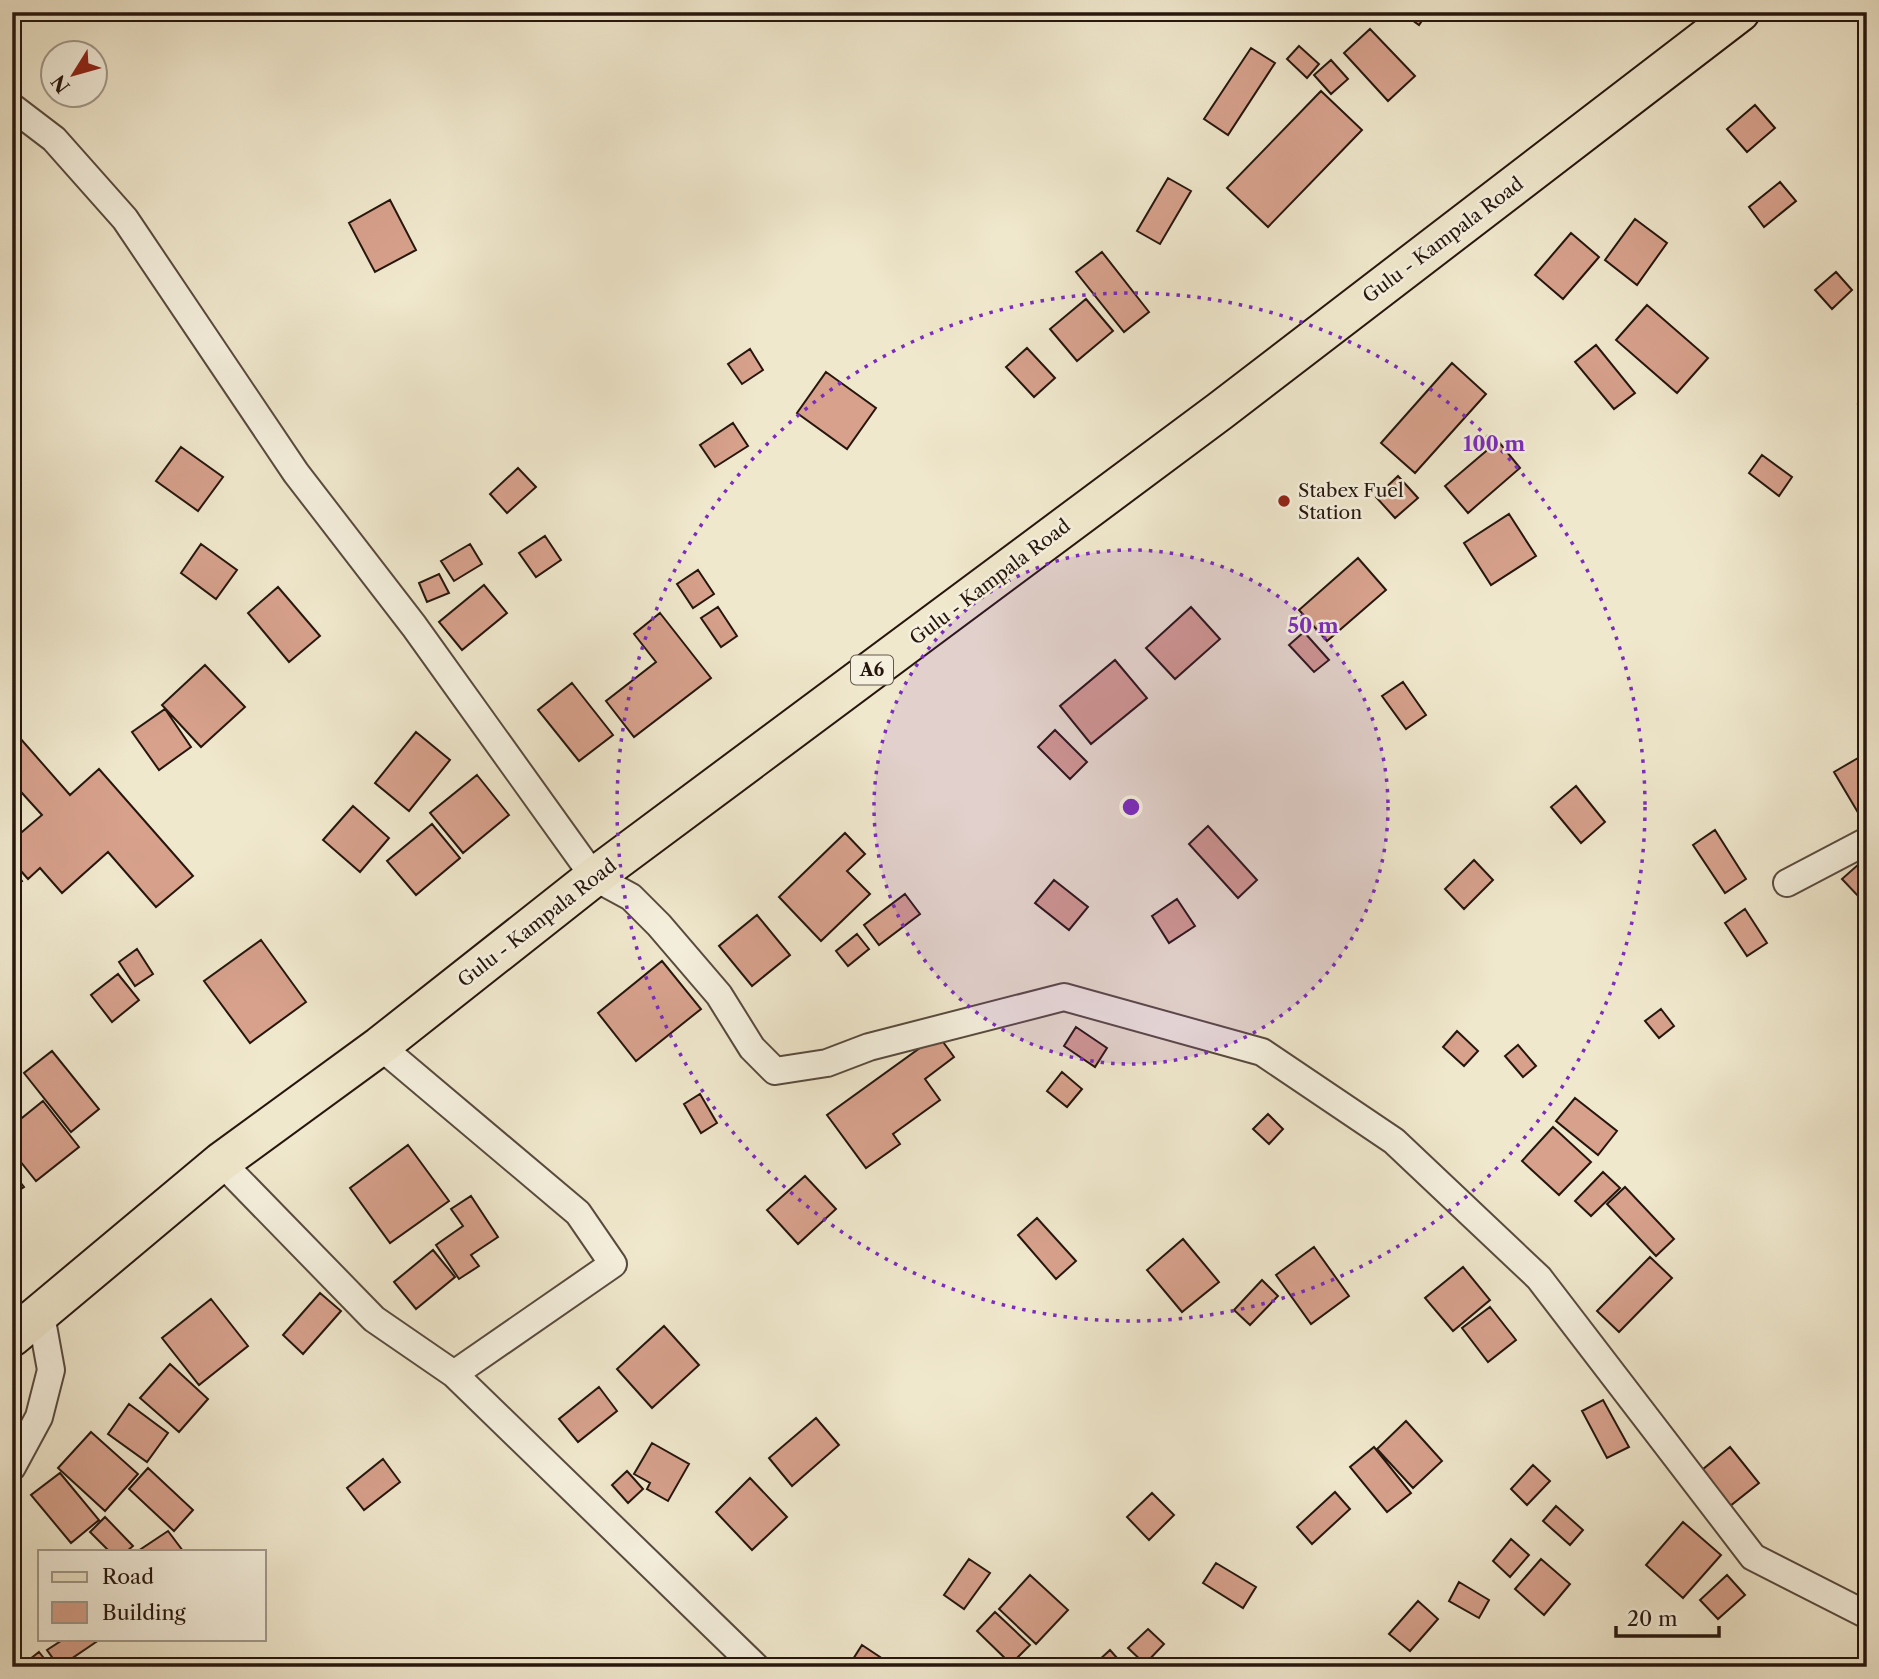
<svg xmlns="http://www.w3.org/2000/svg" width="1879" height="1679" viewBox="0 0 1879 1679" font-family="'Libre Caslon Text',serif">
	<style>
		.building { fill: #d7a18c; stroke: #26160e; stroke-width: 2 }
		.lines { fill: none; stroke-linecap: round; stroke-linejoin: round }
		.minor-casing { stroke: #584a3e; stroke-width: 30 }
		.primary-casing { stroke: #26160e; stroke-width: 42 }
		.minor { stroke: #f5f0de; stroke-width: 26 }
		.primary { stroke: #f0e8cd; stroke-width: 38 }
		.ring { fill: none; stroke: #7b2cbf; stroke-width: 3.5; stroke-dasharray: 3.5 7 }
		.poi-dot { fill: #8f2418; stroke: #f5f0de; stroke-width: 2.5 }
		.labels { text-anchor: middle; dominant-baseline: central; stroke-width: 5; stroke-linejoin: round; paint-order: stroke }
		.shield { fill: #f5f0de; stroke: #64574c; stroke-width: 2 }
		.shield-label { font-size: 18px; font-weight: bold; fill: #26160e }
		.street-label { font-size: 19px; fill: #26160e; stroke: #f5f0de }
		.poi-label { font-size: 19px; fill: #26160e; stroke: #f5f0de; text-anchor: start }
		.centre { fill: #7b2cbf; stroke: #f5f0de; stroke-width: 3.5 }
		.ring-label { font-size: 21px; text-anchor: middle; font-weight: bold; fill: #7b2cbf; stroke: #f5f0de; stroke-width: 5; stroke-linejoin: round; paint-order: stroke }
	</style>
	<rect width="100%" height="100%" fill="#f0e8cd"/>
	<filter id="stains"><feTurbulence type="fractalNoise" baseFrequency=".00286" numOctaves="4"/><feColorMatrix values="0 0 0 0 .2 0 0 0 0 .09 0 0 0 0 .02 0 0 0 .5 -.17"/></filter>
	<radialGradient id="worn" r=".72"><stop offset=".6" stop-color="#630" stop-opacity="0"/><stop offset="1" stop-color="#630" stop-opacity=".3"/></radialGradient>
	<path class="building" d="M1401,12H1428L1419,25Z
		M1370,29L1415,76L1388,101L1344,53Z
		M1299,46L1319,64L1307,78L1287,59Z
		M1251,48L1275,63L1228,135L1204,119Z
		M1331,60L1348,79L1331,94L1314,75Z
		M1321,91L1362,130L1268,227L1227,188Z
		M1755,105L1775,128L1747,152L1727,129Z
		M1168,178L1191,191L1160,244L1137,231Z
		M1780,182L1796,201L1764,227L1749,207Z
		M390,200L416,250L375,272L349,223Z
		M1635,219L1667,243L1637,285L1605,260Z
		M1571,233L1599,257L1563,299L1535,275Z
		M1102,252L1149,312L1124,332L1076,272Z
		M1836,272L1852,290L1832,309L1815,290Z
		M1086,299L1113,331L1077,361L1050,329Z
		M1647,305L1708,358L1677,393L1616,340Z
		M1596,345L1635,393L1614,409L1575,362Z
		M1027,348L1055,378L1034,397L1006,367Z
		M750,349L763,370L742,384L728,364Z
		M1452,363L1486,394L1415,473L1381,443Z
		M826,372L876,408L847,449L797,413Z
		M1867,395V412L1858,404Z
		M733,423L748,446L715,467L700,445Z
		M1498,441L1520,468L1468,513L1445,486Z
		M181,447L223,477L198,511L156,481Z
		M1762,455L1792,477L1779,496L1749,473Z
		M518,468L536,487L507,513L490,494Z
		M1398,476L1418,498L1395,518L1376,497Z
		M1509,514L1536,556L1491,585L1464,543Z
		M545,536L561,560L536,577L519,553Z
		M201,544L237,570L216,599L181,573Z
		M470,544L482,564L454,581L441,561Z
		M1358,558L1386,590L1327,641L1299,610Z
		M698,570L714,594L693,608L677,584Z
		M439,574L449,593L427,602L419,583Z
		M484,585L507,613L462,650L439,622Z
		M278,587L320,636L289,662L248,613Z
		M718,607L737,636L721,647L701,618Z
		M1191,607L1220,639L1175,679L1146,648Z
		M660,613L711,678L634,737L606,701L656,662L634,634Z
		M1304,632L1329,660L1314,672L1289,645Z
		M1115,660L1147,698L1091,744L1060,706Z
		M205,665L245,707L201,747L162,705Z
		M1403,682L1426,715L1406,729L1382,696Z
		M572,683L613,735L579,761L538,710Z
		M165,709L191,747L159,770L132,732Z
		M12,729L70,795L99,769L193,876L156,907L108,852L62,893L40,868L28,879L12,861V832L16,837L42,815L12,782Z
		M1055,730L1087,762L1070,779L1038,747Z
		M416,732L450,760L409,811L375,783Z
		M1858,758L1867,773V819L1863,821L1834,772Z
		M477,775L509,815L463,853L430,813Z
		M1576,786L1605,822L1581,843L1551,807Z
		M353,806L389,838L360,872L323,840Z
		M432,824L460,858L416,895L387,861Z
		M1208,826L1257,880L1238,898L1189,844Z
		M1715,830L1746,879L1725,893L1693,845Z
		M845,833L865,854L847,871L870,894L821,941L779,897Z
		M1474,860L1493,880L1464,909L1445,889Z
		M1860,863L1867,870V889L1858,896L1842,879Z
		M12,869L22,881L12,889Z
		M1054,880L1088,907L1069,930L1035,903Z
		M905,894L920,914L879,945L864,925Z
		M1177,899L1195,926L1169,943L1152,916Z
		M1745,909L1767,943L1747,956L1725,923Z
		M757,915L790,955L752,986L719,946Z
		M857,934L869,949L848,966L836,951Z
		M261,940L306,1002L250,1043L204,981Z
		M137,949L153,974L135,986L119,962Z
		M662,961L701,1009L636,1061L598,1013Z
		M118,974L139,1000L112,1022L91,995Z
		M1661,1009L1674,1026L1659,1038L1645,1021Z
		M1076,1027L1107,1048L1095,1067L1064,1046Z
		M1457,1031L1478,1051L1464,1066L1443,1047Z
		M938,1035L954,1057L925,1079L940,1100L893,1134L900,1144L866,1168L827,1115Z
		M1518,1045L1536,1066L1523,1077L1505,1056Z
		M52,1051L99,1109L71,1132L24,1073Z
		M1062,1072L1082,1089L1067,1107L1047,1091Z
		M700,1094L717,1123L701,1133L684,1104Z
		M1575,1098L1617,1131L1598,1155L1556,1121Z
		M43,1101L79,1147L36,1181L12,1151V1126Z
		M1268,1114L1283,1129L1269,1144L1253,1129Z
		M1553,1127L1591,1162L1559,1195L1522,1161Z
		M408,1145L449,1201L390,1243L350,1188Z
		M12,1172L24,1187L12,1195Z
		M1603,1172L1620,1188L1591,1216L1575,1201Z
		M805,1176L836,1209L798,1244L767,1210Z
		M1625,1187L1674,1239L1656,1256L1607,1204Z
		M471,1196L498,1237L471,1255L479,1266L459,1279L436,1245L463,1226L451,1209Z
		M1037,1218L1076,1261L1056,1279L1018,1235Z
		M1183,1239L1219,1282L1182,1312L1147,1270Z
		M1314,1247L1349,1296L1311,1324L1276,1275Z
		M433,1250L455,1277L416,1309L394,1282Z
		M1650,1257L1672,1278L1619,1332L1597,1311Z
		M1463,1267L1490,1300L1453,1331L1425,1298Z
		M1262,1280L1278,1296L1250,1325L1234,1310Z
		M320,1293L341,1311L303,1354L283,1335Z
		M211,1299L248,1346L199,1385L162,1338Z
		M1490,1307L1516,1340L1488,1362L1462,1328Z
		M664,1326L699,1365L652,1408L617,1369Z
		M170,1364L208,1399L179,1432L140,1398Z
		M599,1387L617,1411L578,1442L559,1419Z
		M1603,1400L1629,1447L1607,1458L1582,1411Z
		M129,1404L168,1433L147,1462L108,1434Z
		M816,1418L839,1445L792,1486L769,1458Z
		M1406,1421L1442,1461L1413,1488L1377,1449Z
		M91,1432L138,1474L105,1511L58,1468Z
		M652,1443L689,1464L668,1501L647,1489L650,1483L634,1474Z
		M1374,1447L1411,1493L1387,1512L1350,1467Z
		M1730,1447L1759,1483L1720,1514L1691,1479Z
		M383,1459L400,1482L364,1510L347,1488Z
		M1533,1465L1550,1481L1527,1505L1511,1489Z
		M148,1468L193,1510L174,1531L129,1489Z
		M627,1471L643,1489L628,1503L612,1485Z
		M60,1473L99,1520L71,1543L31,1495Z
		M750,1478L787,1517L752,1550L716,1512Z
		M1335,1492L1350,1509L1312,1544L1297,1527Z
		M1152,1493L1174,1515L1149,1540L1127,1517Z
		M1556,1506L1583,1530L1570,1545L1543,1521Z
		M105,1517L133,1546L127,1551H109L90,1532Z
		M1683,1522L1721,1555L1683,1598L1646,1565Z
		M168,1531L183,1551H138Z
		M1511,1539L1529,1555L1510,1577L1493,1561Z
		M969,1559L990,1573L964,1609L944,1595Z
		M1541,1559L1570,1584L1544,1615L1515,1589Z
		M1216,1563L1256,1587L1243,1608L1203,1583Z
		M1030,1575L1068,1610L1036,1644L999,1609Z
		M1727,1575L1745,1595L1718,1619L1700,1600Z
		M1459,1582L1489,1600L1479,1618L1449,1601Z
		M1418,1601L1438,1619L1410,1651L1389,1634Z
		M995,1612L1030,1645L1011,1664L977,1631Z
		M1148,1629L1164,1644L1145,1664L1128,1648Z
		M64,1639H99V1640L59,1667L47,1650Z
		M862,1645L895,1667H848Z
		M1110,1650L1125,1667H1102L1097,1662Z
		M39,1652L51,1667H20Z"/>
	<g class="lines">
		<g class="minor-casing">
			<path id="minor" d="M12,107L54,139L125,219L296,473L414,626L594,877L631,897L659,925L719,995L752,1048L775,1071L827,1063L869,1047L1064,997L1262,1052L1394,1141L1539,1278L1753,1557L1867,1615
				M1787,883L1867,841
				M380,1046L578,1213L613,1264L454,1374
				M221,1162L374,1319L454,1374L756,1667
				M12,1467L39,1417L51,1370L41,1315"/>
		</g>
		<g class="primary-casing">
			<path id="primary" d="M12,1337L221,1162L380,1046L594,877L1220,411L1740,12"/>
		</g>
		<use href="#minor" class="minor"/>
		<use href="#primary" class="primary"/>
	</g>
	<circle cx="1131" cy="807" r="257" fill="#7b2cbf" fill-opacity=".12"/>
	<g class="ring">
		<circle cx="1131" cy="807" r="257"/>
		<circle cx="1131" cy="807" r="514"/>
	</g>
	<circle class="poi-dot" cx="1284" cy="501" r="7"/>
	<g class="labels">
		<rect class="shield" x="851" y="655.5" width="42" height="29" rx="5"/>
		<g class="shield-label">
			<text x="872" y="670">A6</text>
		</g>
		<g class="street-label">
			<text transform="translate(1443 240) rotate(-37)">Gulu - Kampala Road</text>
			<text transform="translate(990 582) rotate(-37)">Gulu - Kampala Road</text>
			<text transform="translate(537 923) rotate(-38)">Gulu - Kampala Road</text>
		</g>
		<g class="poi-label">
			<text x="1298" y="490">Stabex Fuel<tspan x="1298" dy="22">Station</tspan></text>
		</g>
	</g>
	<circle cx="1131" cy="807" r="10" class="centre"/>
	<g class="ring-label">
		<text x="1494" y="451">100 m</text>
		<text x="1313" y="633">50 m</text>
	</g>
	<rect width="1879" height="1679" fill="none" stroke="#f0e8cd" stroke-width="42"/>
	<rect x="14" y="14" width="1851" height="1651" fill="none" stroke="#26160e" stroke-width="3.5"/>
	<rect x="21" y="21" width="1837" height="1637" fill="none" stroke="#26160e" stroke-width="2"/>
	<rect x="38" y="1550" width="228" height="91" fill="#f5f0de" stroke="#a2998b" stroke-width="2"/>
	<rect x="52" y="1572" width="35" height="10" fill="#f0e8cd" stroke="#a2998b" stroke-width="2"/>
	<text x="102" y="1584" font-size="21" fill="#26160e">Road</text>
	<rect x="52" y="1602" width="35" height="21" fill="#d7a18c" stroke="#a2998b" stroke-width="2"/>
	<text x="102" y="1620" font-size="21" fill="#26160e">Building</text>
	<g transform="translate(74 74) rotate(233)"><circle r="33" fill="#f5f0de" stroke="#a2998b" stroke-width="2"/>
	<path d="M0-5L12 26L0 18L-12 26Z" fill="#8f2418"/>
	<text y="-10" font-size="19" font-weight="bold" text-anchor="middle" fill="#26160e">N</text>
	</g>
	<path d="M1616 1626v10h103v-10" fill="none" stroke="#26160e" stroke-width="3.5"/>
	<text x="1627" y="1626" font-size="21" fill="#26160e" stroke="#f5f0de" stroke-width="5" paint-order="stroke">20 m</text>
	<rect width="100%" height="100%" filter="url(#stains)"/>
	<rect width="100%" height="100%" fill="url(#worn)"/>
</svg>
